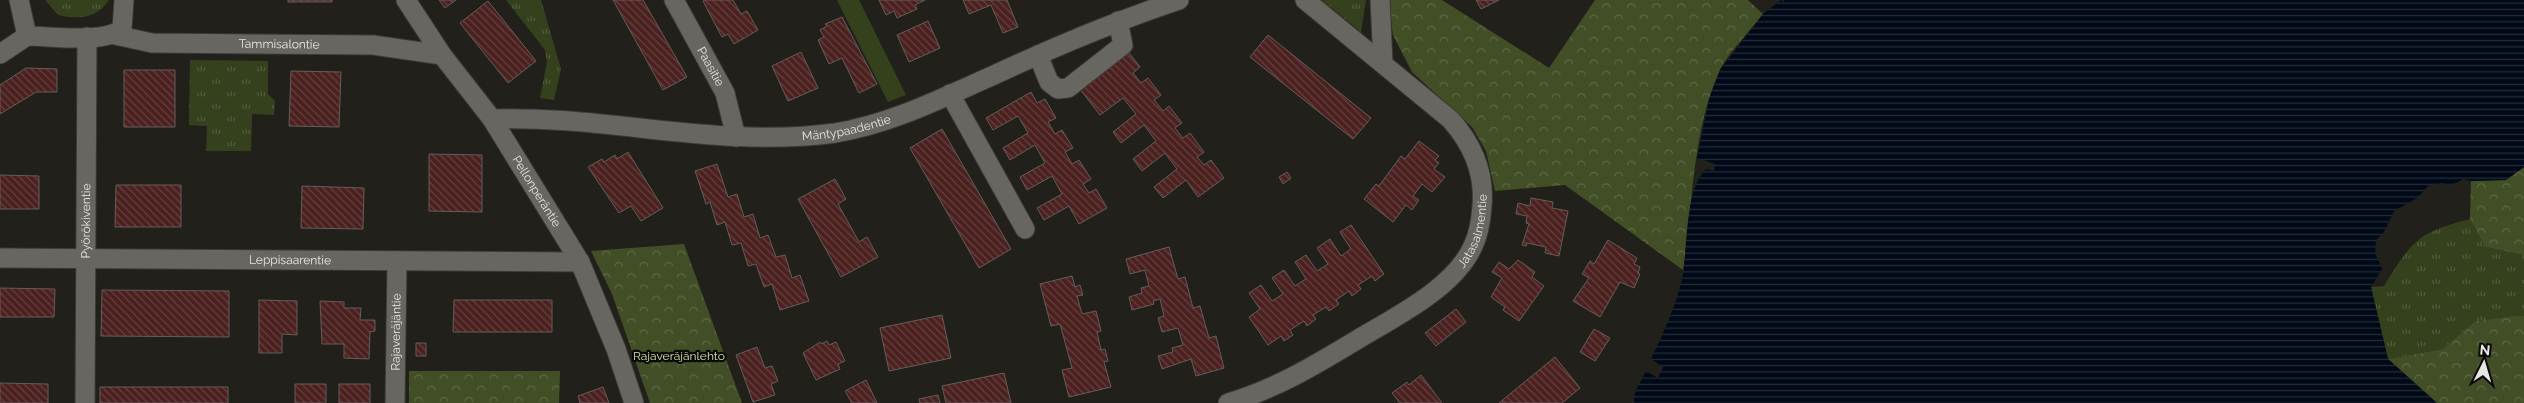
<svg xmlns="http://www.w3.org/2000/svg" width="2524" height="403" viewBox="0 0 2524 403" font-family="Raleway,sans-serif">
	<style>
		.grass { fill: url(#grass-tufts) }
		.forest { fill: url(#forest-crowns) }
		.park { fill: #35411d }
		.water { fill: url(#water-rules) }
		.building { fill: url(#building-back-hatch); stroke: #645d5c }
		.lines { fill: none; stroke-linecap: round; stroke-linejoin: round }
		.minor-casing { stroke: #3a3a36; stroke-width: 21 }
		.minor { stroke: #686661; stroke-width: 19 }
		.labels { text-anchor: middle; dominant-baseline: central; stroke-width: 4.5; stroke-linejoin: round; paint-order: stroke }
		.street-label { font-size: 12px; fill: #e6e6e2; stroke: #0a0908 }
		.park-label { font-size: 12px; fill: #cee6a1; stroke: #0a0908 }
	</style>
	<defs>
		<pattern id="grass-tufts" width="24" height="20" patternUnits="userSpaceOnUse" patternTransform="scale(1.25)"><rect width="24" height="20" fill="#35411d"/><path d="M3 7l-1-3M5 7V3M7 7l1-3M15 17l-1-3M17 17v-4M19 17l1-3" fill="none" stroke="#525c3e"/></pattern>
		<pattern id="forest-crowns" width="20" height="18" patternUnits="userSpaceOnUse" patternTransform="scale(1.25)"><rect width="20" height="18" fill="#424f26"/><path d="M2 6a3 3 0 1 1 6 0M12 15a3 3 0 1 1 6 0" fill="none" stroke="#5d6845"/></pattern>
		<pattern id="water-rules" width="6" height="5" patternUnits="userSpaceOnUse" patternTransform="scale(1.25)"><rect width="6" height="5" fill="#000917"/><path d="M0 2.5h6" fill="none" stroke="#252d38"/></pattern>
		<pattern id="building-back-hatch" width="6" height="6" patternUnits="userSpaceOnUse" patternTransform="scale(1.25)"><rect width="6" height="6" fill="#4b211f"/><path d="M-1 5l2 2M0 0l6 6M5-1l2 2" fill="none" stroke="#65413f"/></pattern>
	</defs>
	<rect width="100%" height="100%" fill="#21201b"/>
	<path class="grass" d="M45,0H109C98,18 78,20 58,15Z
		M506,0H541L561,69L554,100L540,98L547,62L545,50Z
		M1322,0H1366L1361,32Z
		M190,60L268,61V94L275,101L274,115L252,114L251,151H206L207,126L189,125Z
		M2470,219L2485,247L2524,255V316L2475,321L2443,349L2388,359L2371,287L2384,286C2412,241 2418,232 2470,219Z"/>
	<path class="forest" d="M1388,0H1442L1549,68L1595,0H1748L1763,14C1751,30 1726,55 1719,72C1692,133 1693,205 1683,270L1565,185L1495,191L1486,151L1472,127L1412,72L1393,35Z
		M2524,167V255L2485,247L2470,219L2471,181L2506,180Z
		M684,244L742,403H650L612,294L591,251Z
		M2518,316H2524V403H2437L2388,359L2443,349L2475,321Z
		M409,371H560L559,403H409Z"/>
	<path class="park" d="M837,0H859L906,95L888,102Z"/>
	<path class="water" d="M1781,0L1783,2L1785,0H2524V167L2506,180L2471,181L2464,179L2451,185L2442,183L2428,186L2417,198L2394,211L2384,232L2376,240L2375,253L2382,269L2371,287L2388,359L2437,403H1634L1635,392L1646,371L1658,378L1663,367L1651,359C1663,334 1675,308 1682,280C1688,252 1684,190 1706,169L1714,171L1715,164L1697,158L1709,99L1720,70L1763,14Z"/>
	<path class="building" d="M288,0H332V2H288Z
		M439,0H456L445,8Z
		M613,0H643L687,77L663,90Z
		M705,0H733L741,14L747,11L758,30L734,44L728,34L722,37L703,1Z
		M879,0H925L915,5L917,9L897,18L894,11L886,15Z
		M963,0H1007L1018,27L1003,33L991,5L969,14Z
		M1476,0H1499L1481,9Z
		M488,1L536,61L508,83L460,23Z
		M842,17L877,84L859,93L842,58L829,64L818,40L824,37L820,30L827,26L825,24Z
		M928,21L940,48L909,62L897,35Z
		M1268,35L1371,118L1353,139L1250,57Z
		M801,52L818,88L788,101L772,66Z
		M1129,53L1140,67L1133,73L1141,83L1148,78L1161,95L1154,100L1163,111L1169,106L1182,123L1175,128L1183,138L1190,133L1204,152L1197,157L1204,165L1211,160L1224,178L1198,197L1186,180L1163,198L1154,187L1177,169L1165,153L1142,171L1133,159L1156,141L1144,125L1121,143L1113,132L1136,114L1123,98L1100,115L1080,89Z
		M26,68L57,69V92H36L0,114V85Z
		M124,70H175V127H124Z
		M291,71L341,72L339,127L289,126Z
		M1031,92L1037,103L1045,99L1056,118L1048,122L1055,134L1062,130L1073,148L1065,152L1072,164L1079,160L1091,179L1083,184L1089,193L1096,189L1107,208L1079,224L1069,206L1044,220L1037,208L1062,194L1052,176L1027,190L1020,177L1045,163L1035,145L1010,160L1003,148L1028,133L1018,116L993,130L986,118Z
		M942,129L1011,249L979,268L910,148Z
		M1419,141L1439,156L1435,160L1439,163L1434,169L1445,177L1432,192L1422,184L1413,196L1419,200L1412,210L1406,205L1393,222L1364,199L1376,184L1379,186L1401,156L1405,159Z
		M628,152L663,208L641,221L631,206L619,213L588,167L602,159L604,162L615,155L617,159Z
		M429,154L482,155V212L429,211Z
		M717,164L728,197L737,194L744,217L753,214L760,238L768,235L776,257L785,255L792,278L800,275L809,301L780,310L772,284L764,287L756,264L748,266L741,243L732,245L725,222L717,225L710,202L706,204L695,171Z
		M1287,172L1291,178L1283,184L1279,177Z
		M0,175L39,176V209H0Z
		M835,179L846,199L838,204L859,242L867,237L878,257L841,277L798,199Z
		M116,185H181V227H115Z
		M302,186L364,188L363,229L301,228Z
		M1531,198L1553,202L1552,208L1568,211L1559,256L1545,253L1546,247L1527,243L1526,246L1522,245L1529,224L1526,223L1527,216L1516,214L1518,203L1530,206Z
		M1351,225L1384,274L1375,281L1372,276L1358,285L1361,289L1352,296L1349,291L1336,300L1339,304L1329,311L1326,307L1313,315L1316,319L1307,326L1304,321L1290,330L1293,335L1284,341L1281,336L1268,345L1249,317L1260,309L1249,293L1261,285L1272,301L1283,294L1272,278L1284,270L1295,286L1306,279L1295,262L1306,255L1317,271L1328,264L1317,248L1330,239L1341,256L1351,249L1340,232Z
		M1608,240L1637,258L1634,264L1640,267L1638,273L1640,274L1634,288L1620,282L1600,317L1573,301L1589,278L1582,274L1590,261L1594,264Z
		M1169,247L1178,279L1185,277L1193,308L1200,306L1209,338L1216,336L1224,368L1196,376L1191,359L1162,369L1158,356L1173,352L1172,348L1183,345L1178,328L1162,332L1158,318L1164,316L1160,299L1153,301L1154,304L1132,310L1129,297L1142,293L1141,288L1149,286L1145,270L1130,274L1126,259Z
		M1518,260L1535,272L1532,277L1544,286L1519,321L1503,310L1505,307L1491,297L1502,278L1492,272L1499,262L1509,269Z
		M1072,276L1075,287L1080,285L1083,295L1077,296L1082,314L1096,311L1101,331L1097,332L1101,350L1105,349L1108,361L1104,362L1111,387L1069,397L1062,370L1072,368L1060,324L1051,326L1040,284Z
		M0,288L55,289L54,317H0Z
		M102,290L229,291V337L101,336Z
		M259,300L297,301V335L282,334V353H259Z
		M454,300H552V332H453Z
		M320,301L344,302V308H361L360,320H375V331L370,332L369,359L344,358V344H322Z
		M1456,309L1466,322L1436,346L1425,333Z
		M942,315L951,358L889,371L880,328Z
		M1594,329L1610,338L1595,361L1580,352Z
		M827,341L829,345L836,342L845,361L838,364L840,369L816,380L803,353L820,342L821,344Z
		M416,343H426V356H416Z
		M757,347L765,368L772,366L778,381L771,384L775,395L753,402L736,355Z
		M1555,357L1580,388L1562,403H1499Z
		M1004,373L1011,403H946L942,386Z
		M1421,375L1442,403H1400L1392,393L1407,382L1409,385Z
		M866,380L877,403H852L845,391Z
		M0,383L48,384V403H0Z
		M295,384H326V403H295Z
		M339,384H370V403H339Z
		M100,387H228V403H100Z
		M603,387L609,403H580L578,396Z
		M938,395L940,403H920L919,399Z"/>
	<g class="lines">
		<g class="minor-casing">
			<g id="minor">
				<path d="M19,0L27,36"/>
				<path id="s1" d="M406,0L442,55L492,119L580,262L616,349L634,403"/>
				<path id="s2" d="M674,0L725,93L736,137"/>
				<path d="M1380,0L1383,63"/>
				<path id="s3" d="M115,35L152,43L373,45L442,55"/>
				<path d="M27,36C52,36 103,44 122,29L124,0"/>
				<path d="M0,54L27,36"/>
				<path d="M1038,55L1049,82L1058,89L1068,88L1123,45L1118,21"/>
				<path d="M950,94L1025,229"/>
				<path id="s4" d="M492,119C607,115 719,149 835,133C891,124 942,98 994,75C1054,47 1116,21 1179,0"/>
				<path id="s5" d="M0,258L580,262"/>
				<path id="s6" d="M85,403L87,37"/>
				<path id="s7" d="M395,403L397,261"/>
				<path id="s8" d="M1228,403C1276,389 1317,364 1360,338C1397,316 1455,287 1473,246C1479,234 1481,220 1482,206C1485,173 1472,144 1451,120L1305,0"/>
			</g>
		</g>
		<use href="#minor" class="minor"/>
	</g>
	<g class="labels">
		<g class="street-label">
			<text stroke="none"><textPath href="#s3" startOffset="165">Tammisalontie</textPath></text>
			<text stroke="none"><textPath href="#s2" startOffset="76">Paasitie</textPath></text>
			<text stroke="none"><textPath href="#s4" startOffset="356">Mäntypaadentie</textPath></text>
			<text stroke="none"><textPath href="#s1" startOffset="232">Pellonperäntie</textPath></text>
			<text stroke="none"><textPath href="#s6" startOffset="182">Pyörökiventie</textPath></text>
			<text stroke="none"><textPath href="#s8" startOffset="310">Jatasalmentie</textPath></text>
			<text stroke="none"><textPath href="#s5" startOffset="290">Leppisaarentie</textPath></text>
			<text stroke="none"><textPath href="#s7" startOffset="71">Rajaveräjäntie</textPath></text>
		</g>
		<g class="park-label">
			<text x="679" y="356">Rajaveräjänlehto</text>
		</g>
	</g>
	<g transform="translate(2484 363) rotate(5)" stroke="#0a0908" stroke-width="4" paint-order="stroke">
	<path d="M0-4L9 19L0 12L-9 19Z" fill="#e6e6e2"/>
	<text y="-8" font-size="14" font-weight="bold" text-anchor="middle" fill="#e6e6e2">N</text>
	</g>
</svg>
